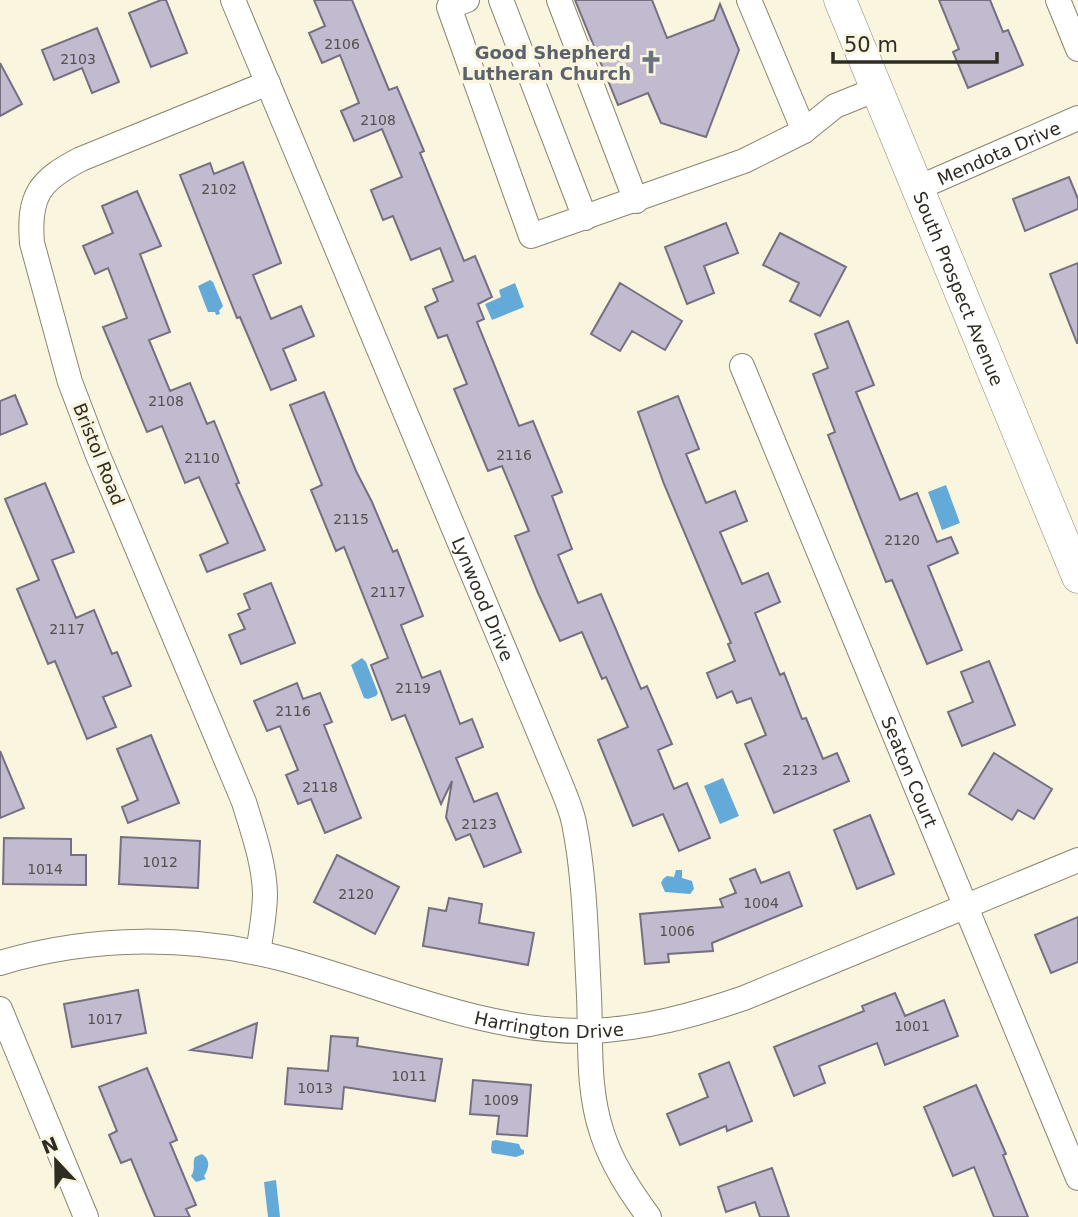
<svg xmlns="http://www.w3.org/2000/svg" width="1078" height="1217" viewBox="0 0 1078 1217" font-family="'DejaVu Sans',sans-serif">
	<style>
		.water { fill: #63aad8 }
		.building { fill: #c2bacf; stroke: #766f82; stroke-width: 2 }
		.lines { fill: none; stroke-linecap: round; stroke-linejoin: round }
		.minor-casing { stroke: #8a8571; stroke-width: 26 }
		.major-casing { stroke: #8a8571; stroke-width: 33 }
		.minor { stroke: #fff; stroke-width: 24 }
		.major { stroke: #fff; stroke-width: 32 }
		.labels { text-anchor: middle; dominant-baseline: central; stroke-width: 7; stroke-linejoin: round; paint-order: stroke }
		.number-label { font-size: 14px; fill: #53504e }
		.worship-label { font-size: 18px; font-weight: bold; fill: #5b616d; stroke: #faf5de; text-anchor: end }
		.street-label { font-size: 18px; fill: #2e2c23; stroke: #faf5de }
	</style>
	<rect width="100%" height="100%" fill="#faf5de"/>
	<path class="water" d="M210,280L213,282L223,306L219,311L220,314L216,315L215,312H208L198,286Z
		M515,283L524,307L492,320L485,304L501,297L499,290Z
		M946,485L960,523L942,530L928,492Z
		M362,658L366,662L378,693L376,696L368,699L364,698L351,665Z
		M723,778L739,816L720,824L704,786Z
		M676,870H682V878L692,881L694,889L690,894L665,892L661,883L663,879L667,876L674,877Z
		M496,1140L519,1144L521,1149L524,1150V1154L516,1157L492,1153L491,1149L492,1141Z
		M202,1154C211,1160 209,1168 204,1176L206,1179L196,1182L191,1176C196,1169 192,1164 195,1157Z
		M276,1180L280,1217H268L264,1182Z"/>
	<path class="building" d="M161,0H166L187,53L151,67L129,13Z
		M314,0H352L389,90L397,87L424,151L420,153L464,261L475,256L492,297L478,304L484,319L477,322L519,426L533,421L562,492L552,496L572,549L558,555L578,603L601,594L641,689L647,686L672,744L658,750L674,789L687,783L710,838L679,851L663,814L633,826L598,740L628,727L606,677L602,679L582,632L560,641L538,593L515,536L529,531L502,466L488,471L454,389L467,384L447,335L438,338L425,307L438,301L433,289L453,281L440,248L411,260L393,216L383,220L371,190L402,177L382,129L354,141L341,111L359,103L340,55L322,63L309,33L325,26Z
		M575,0H652L667,38L714,20L720,4L739,50L706,137L661,123L648,93L618,105Z
		M939,0H990L1003,32L1008,30L1023,65L968,88L953,52L959,49Z
		M97,28L119,82L92,93L82,68L54,80L42,50Z
		M0,63L22,104L0,116Z
		M243,162L281,263L253,275L271,319L301,306L314,336L283,349L296,380L271,390L240,317L237,318L180,175L210,163L214,174Z
		M1069,177L1078,199V209L1025,231L1013,199Z
		M137,191L161,246L140,254L170,332L149,340L170,391L190,383L207,424L214,421L239,483L236,484L265,550L207,572L200,555L228,543L199,477L185,483L162,426L147,432L103,327L127,318L108,268L95,274L83,246L113,233L102,206Z
		M726,223L738,253L704,266L714,293L687,304L665,247Z
		M780,233L846,267L820,316L790,301L799,283L763,265Z
		M1078,263V343H1077L1050,274Z
		M620,283L682,321L665,350L632,331L620,351L591,334Z
		M848,321L874,385L856,392L900,500L917,493L937,542L951,537L958,553L928,566L962,650L927,664L892,580L886,582L860,517L828,435L835,432L813,374L828,368L815,334Z
		M324,392L356,471L372,502L393,552L397,550L423,616L401,625L422,678L440,671L460,724L472,719L483,747L456,758L474,802L497,793L521,852L484,867L470,834L456,840L446,817L452,781L441,804L405,715L392,720L371,665L388,658L344,547L336,551L311,490L322,485L290,405Z
		M15,395L27,424L0,435V401Z
		M678,396L699,449L686,454L706,503L735,491L747,521L720,532L742,584L768,573L780,602L755,613L780,675L784,673L802,719L806,718L823,759L837,753L849,781L774,813L745,744L766,735L751,698L737,703L732,691L717,698L707,673L735,661L728,644L731,643L664,484L638,412Z
		M45,483L74,552L52,560L76,618L94,610L112,654L117,652L131,686L103,697L116,727L87,739L55,661L48,664L17,589L39,580L5,499Z
		M271,583L295,643L241,664L229,635L245,629L238,614L250,609L244,594Z
		M989,661L1015,725L962,746L948,712L973,702L961,672Z
		M297,683L303,699L320,693L332,722L324,725L361,818L325,833L311,799L298,804L286,775L298,770L280,726L267,731L254,701Z
		M151,735L179,803L128,823L122,807L138,800L117,749Z
		M0,751L24,808L0,818Z
		M994,753L1052,789L1034,819L1018,810L1012,820L969,794Z
		M870,815L894,874L857,889L834,830Z
		M121,837L200,841L198,888L119,884Z
		M4,838L71,839V855H86V885L3,884Z
		M337,855L399,887L375,934L314,902Z
		M755,869L761,883L789,872L802,906L712,943L713,951L668,954L669,962L645,964L640,914L723,907L720,899L736,893L730,879Z
		M449,898L482,904L479,923L534,933L528,965L423,946L429,908L446,911Z
		M1078,917V962L1051,973L1035,935Z
		M138,990L146,1033L72,1047L64,1004Z
		M895,993L905,1016L944,1000L958,1036L885,1065L877,1043L819,1066L825,1083L794,1096L774,1047L864,1011L862,1006Z
		M257,1023L252,1058L191,1050Z
		M331,1036L358,1038L357,1046L442,1059L435,1101L344,1087L342,1109L285,1104L288,1068L328,1071Z
		M729,1062L752,1121L727,1131L726,1126L680,1145L667,1114L708,1097L699,1074Z
		M147,1068L177,1140L170,1143L196,1205L186,1209L190,1217H155L131,1159L121,1163L109,1135L117,1131L99,1087Z
		M473,1080L531,1085L527,1136L497,1134L499,1116L470,1114Z
		M976,1085L1006,1154L1003,1155L1028,1217H994L974,1167L953,1176L924,1107Z
		M772,1168L789,1217H760L755,1202L726,1212L718,1187Z"/>
	<g class="lines">
		<g class="minor-casing">
			<g id="minor">
				<path id="s1" d="M233,0L558,778C564,793 571,808 574,823C585,877 586,939 589,995C591,1041 587,1088 602,1133C612,1164 630,1191 649,1217"/>
				<path d="M467,0L449,7L531,236L744,161L804,131L835,106L877,89"/>
				<path d="M501,0L585,218"/>
				<path d="M559,0L636,201"/>
				<path d="M749,0L804,131"/>
				<path d="M1058,0L1078,49"/>
				<path id="s2" d="M918,188L1078,118"/>
				<path id="s3" d="M742,366L1078,1178"/>
				<path d="M258,953C261,933 265,913 265,893C264,862 253,832 244,802L97,453L70,382L32,243C28,195 40,180 81,159L268,83"/>
				<path id="s4" d="M0,963C93,935 193,935 287,960C386,987 486,1033 590,1031C644,1029 694,1015 744,998L1078,860"/>
				<path d="M0,1009L86,1217"/>
			</g>
		</g>
		<g class="major-casing">
			<g id="major">
				<path id="s5" d="M840,0L1078,577"/>
			</g>
		</g>
		<use href="#minor" class="minor"/>
		<use href="#major" class="major"/>
	</g>
	<defs>
		<g id="church-bare" transform="scale(1.89)"><path d="M-1.2-6h2.4v3.5h3.3v2.4h-3.3V6h-2.4V-.1h-3.3v-2.4h3.3Z" fill="#6b7280" stroke="#faf5de" stroke-width="2.5" paint-order="stroke"/></g>
	</defs>
	<g fill-rule="evenodd">
		<use href="#church-bare" x="651" y="62"/>
	</g>
	<g class="labels">
		<g class="number-label">
			<text x="342" y="44">2106</text>
			<text x="78" y="59">2103</text>
			<text x="378" y="120">2108</text>
			<text x="219" y="189">2102</text>
			<text x="166" y="401">2108</text>
			<text x="514" y="455">2116</text>
			<text x="202" y="458">2110</text>
			<text x="351" y="519">2115</text>
			<text x="902" y="540">2120</text>
			<text x="388" y="592">2117</text>
			<text x="67" y="629">2117</text>
			<text x="413" y="688">2119</text>
			<text x="293" y="711">2116</text>
			<text x="800" y="770">2123</text>
			<text x="320" y="787">2118</text>
			<text x="479" y="824">2123</text>
			<text x="160" y="862">1012</text>
			<text x="45" y="869">1014</text>
			<text x="356" y="894">2120</text>
			<text x="761" y="903">1004</text>
			<text x="677" y="931">1006</text>
			<text x="105" y="1019">1017</text>
			<text x="912" y="1026">1001</text>
			<text x="409" y="1076">1011</text>
			<text x="315" y="1088">1013</text>
			<text x="501" y="1100">1009</text>
		</g>
		<g class="worship-label">
			<text x="631" y="52">Good Shepherd<tspan x="631" dy="21">Lutheran Church</tspan></text>
		</g>
		<g class="street-label">
			<text stroke="none"><textPath href="#s2" startOffset="88">Mendota Drive</textPath></text>
			<text stroke="none"><textPath href="#s5" startOffset="312">South Prospect Avenue</textPath></text>
			<text transform="translate(99 454) rotate(68)">Bristol Road</text>
			<text stroke="none"><textPath href="#s1" startOffset="649">Lynwood Drive</textPath></text>
			<text stroke="none"><textPath href="#s3" startOffset="439">Seaton Court</textPath></text>
			<text stroke="none"><textPath href="#s4" startOffset="562">Harrington Drive</textPath></text>
		</g>
	</g>
	<g transform="translate(56 1161) rotate(338)" stroke="#faf5de" stroke-width="5" paint-order="stroke">
	<path d="M0-5L12 26L0 18L-12 26Z" fill="#2e2c23"/>
	<text y="-10" font-size="19" font-weight="bold" text-anchor="middle" fill="#2e2c23">N</text>
	</g>
	<path d="M833 52v10h164v-10" fill="none" stroke="#2e2c23" stroke-width="3.5"/>
	<text x="844" y="52" font-size="21" fill="#2e2c23" stroke="#faf5de" stroke-width="5" paint-order="stroke">50 m</text>
</svg>
